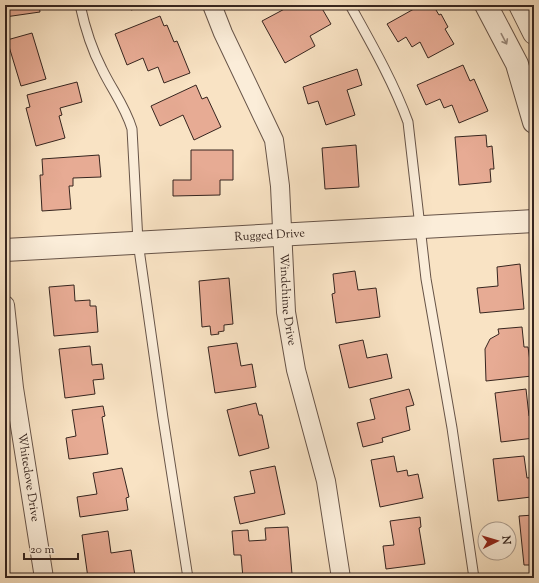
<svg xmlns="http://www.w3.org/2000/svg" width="539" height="583" viewBox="0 0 539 583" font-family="'Sorts Mill Goudy',serif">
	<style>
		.building { fill: #e7ab94; stroke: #36251f }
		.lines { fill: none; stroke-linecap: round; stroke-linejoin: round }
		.service-casing { stroke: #675448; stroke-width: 11 }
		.minor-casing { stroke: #675448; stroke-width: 20 }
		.tertiary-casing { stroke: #675448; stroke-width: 24 }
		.service { stroke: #fbedd9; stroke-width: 9 }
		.minor { stroke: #fbedd9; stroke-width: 18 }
		.tertiary { stroke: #fbedd9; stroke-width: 22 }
		.oneway { stroke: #98897c }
		.labels { text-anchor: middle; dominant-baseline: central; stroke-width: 3.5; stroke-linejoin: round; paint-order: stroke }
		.street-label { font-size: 12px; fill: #36251f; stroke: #fbedd9 }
	</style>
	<rect width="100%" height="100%" fill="#f9e3c4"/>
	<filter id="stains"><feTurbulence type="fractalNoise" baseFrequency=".005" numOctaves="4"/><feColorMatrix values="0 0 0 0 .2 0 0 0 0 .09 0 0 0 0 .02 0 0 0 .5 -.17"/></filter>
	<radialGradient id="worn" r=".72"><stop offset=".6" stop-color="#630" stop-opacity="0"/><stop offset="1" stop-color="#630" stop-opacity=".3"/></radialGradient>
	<path class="building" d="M5,5H39L40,12L5,17Z
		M129,5H150L131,10Z
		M292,5H320L331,24L310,36L315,46L285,63L262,21Z
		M421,5H433L439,15L441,14L448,27L445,29L454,44L428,58L420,42L412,47L406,37L398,42L387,24Z
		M160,16L164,26L167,25L174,42L177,41L190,73L164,83L158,67L148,71L143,58L127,65L115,34Z
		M32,33L46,79L21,86L7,40Z
		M463,65L470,81L474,79L488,111L459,123L452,105L444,108L440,99L426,105L417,85Z
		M357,69L362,85L347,90L355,115L326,125L318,101L308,104L303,87Z
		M77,82L82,102L60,108L62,115L59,116L65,138L36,146L26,108L30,107L27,95Z
		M196,85L202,99L207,97L221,127L194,140L183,115L160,126L151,106Z
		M486,135L487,147L492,146L494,169H490L491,182L459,185L455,137Z
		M356,145L359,187L325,189L322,148Z
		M191,150H233V180H220V195L173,196V180H191Z
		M99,155L101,177L73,178V186H69L71,209L42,211L40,175H43L42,159Z
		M520,264L524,309L480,313L477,288L498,286L497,267Z
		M355,271L358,290L376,288L380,317L336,323L332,294L335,293L333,274Z
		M229,278L233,324L224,325V331L218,332L219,334L211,335L210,326L202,327L199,281Z
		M74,285L75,301L90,300V306H96L98,332L54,336L49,287Z
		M522,327L524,347H528L532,376L486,381L485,349L490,339L499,334L498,329Z
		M363,340L367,358L387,354L392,378L349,388L339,345Z
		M237,343L241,366L252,364L256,387L215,393L208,347Z
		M90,346L92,365L102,364L104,379L93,380L95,394L65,398L59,349Z
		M409,389L414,405L406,407L410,430L382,438L383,442L363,447L357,423L375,419L370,399Z
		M526,389L529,416L534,415V438L501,442L495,393Z
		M256,403L259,415H262L269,448L239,456L227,410Z
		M103,406L105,416L102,417L108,454L69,459L66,438L76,436L72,410Z
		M394,456L397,472L407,470L408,476L418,474L423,498L380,507L371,460Z
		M524,456L527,478L534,477V502H531V497L498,501L493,459Z
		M275,466L285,514L240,524L234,497L255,493L250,471Z
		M122,468L129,497L126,498L128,510L80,517L77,497L97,494L93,473Z
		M534,515V565H524L519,516Z
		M420,517L421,527L419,528L425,564L386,569L383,546L394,545L390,521Z
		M288,527L292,574L243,578L241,555H234L232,531L248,530L249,541L266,540L265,528Z
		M108,531L111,553L131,550L135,576L88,578L82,535Z"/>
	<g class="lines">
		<g class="service-casing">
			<path id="service" d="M80,5C85,28 91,48 102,69C112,90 125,106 132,129L138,242L163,418L188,578
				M350,5C371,43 393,81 408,122L426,279L452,428L474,578"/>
		</g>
		<g class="minor-casing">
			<g id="minor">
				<path id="s1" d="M212,5L223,33L274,140L280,186L286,312L296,370L326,481L341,578"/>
				<path id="s2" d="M5,305L14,388L44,578"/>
			</g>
		</g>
		<g class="tertiary-casing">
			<g id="tertiary">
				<path d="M486,5L517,64L534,122"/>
				<path d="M520,5L534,33"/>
				<path id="s3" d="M5,250L534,221"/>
			</g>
		</g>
		<use href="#service" class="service"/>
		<use href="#minor" class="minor"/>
		<use href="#tertiary" class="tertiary"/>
	</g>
	<defs><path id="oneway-shaft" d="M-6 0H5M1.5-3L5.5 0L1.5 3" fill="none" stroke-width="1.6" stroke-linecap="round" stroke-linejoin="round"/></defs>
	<use class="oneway" href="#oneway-shaft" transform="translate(504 39) rotate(62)"/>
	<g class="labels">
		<g class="street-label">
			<text stroke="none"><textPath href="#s3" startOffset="265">Rugged Drive</textPath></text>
			<text stroke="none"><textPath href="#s1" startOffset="309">Windchime Drive</textPath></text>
			<text stroke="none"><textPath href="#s2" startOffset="174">Whitedove Drive</textPath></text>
		</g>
	</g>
	<rect width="539" height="583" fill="none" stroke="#f9e3c4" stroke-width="20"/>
	<rect x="6" y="6" width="527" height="571" fill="none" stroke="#36251f" stroke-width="2"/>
	<rect x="10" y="10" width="519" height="563" fill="none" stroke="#36251f"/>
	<g transform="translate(497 541) rotate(85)"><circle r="19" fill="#fbedd9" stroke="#ac9d8f"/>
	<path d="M0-3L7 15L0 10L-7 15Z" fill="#8f2418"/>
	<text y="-6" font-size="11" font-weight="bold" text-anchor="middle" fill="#36251f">N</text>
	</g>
	<path d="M24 553v6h54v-6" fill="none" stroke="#36251f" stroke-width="2"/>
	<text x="30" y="553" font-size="12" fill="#36251f" stroke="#fbedd9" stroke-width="3" paint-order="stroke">20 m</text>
	<rect width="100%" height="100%" filter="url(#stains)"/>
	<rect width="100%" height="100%" fill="url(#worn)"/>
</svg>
